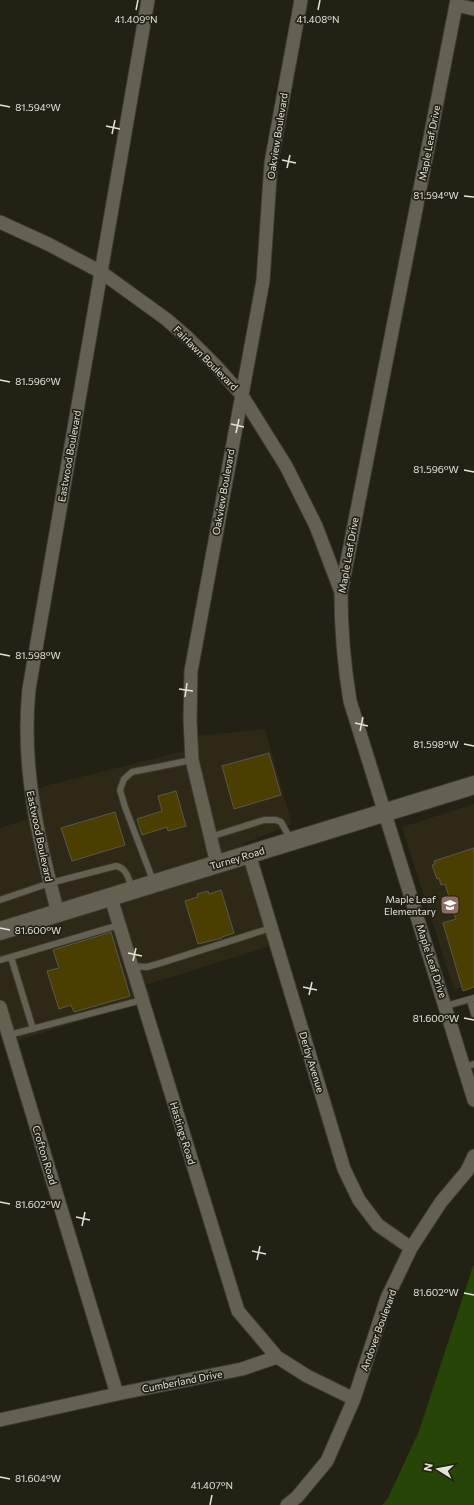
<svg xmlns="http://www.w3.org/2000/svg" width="474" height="1505" viewBox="0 0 474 1505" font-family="Commissioner,sans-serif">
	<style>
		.built { fill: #2e2916 }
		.green { fill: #264507 }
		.building { fill: #4a3e00; stroke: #5b584a }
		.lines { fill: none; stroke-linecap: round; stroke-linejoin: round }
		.service-casing { stroke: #3c3a32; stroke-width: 8 }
		.minor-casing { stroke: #3c3a32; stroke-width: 15 }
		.secondary-casing { stroke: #3c3a32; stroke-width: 20 }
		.service { stroke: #646152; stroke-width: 6 }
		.minor { stroke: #646152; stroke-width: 13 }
		.secondary { stroke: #646152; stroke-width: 18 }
		.ticks { fill: none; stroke: #e5e4db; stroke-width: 1.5 }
		.labels { text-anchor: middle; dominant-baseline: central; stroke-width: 3.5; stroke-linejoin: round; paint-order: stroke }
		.street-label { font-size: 10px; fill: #e5e4db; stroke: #232014 }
		.poi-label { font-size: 10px; fill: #e5e4db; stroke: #232014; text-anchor: end }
		.ticks-label { font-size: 10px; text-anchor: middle; fill: #e5e4db; stroke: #232014; stroke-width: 3.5; stroke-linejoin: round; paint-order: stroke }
	</style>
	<rect width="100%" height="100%" fill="#232014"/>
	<path class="built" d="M265,729L292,824L243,844L270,946L146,985L152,998L5,1045L0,1029V828L27,819L24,794L49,785L184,751L186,737Z
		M474,804V983L454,990L402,827Z"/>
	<path class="green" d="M474,1263V1505H382L388,1498L419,1431Z"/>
	<path class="building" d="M269,753L281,795L234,809L222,766Z
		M176,791L186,826L168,831L167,827L142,835L137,819L162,811L158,796Z
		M115,812L125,845L72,861L61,828Z
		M474,848V987L463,991L443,923L456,919L445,884L441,885L439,878L437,879L432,865L435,864L434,861Z
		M221,890L234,933L222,937V938L198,944L185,901L198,897L197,894L208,891L209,894Z
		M111,932L130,996L74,1012L71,1005L59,1009L47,971L59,968L53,950Z"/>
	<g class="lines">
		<g class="service-casing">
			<path id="service" d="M210,837L264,820H276L281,822L291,840
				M154,883L125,807L120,790L124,779L132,772L192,760
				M0,900L50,883L116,866C127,868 129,880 132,889
				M0,960L11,957
				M132,966L147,967L164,962L271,928
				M470,1000L474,1014
				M446,1006L474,998
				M33,1029L11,957L119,925
				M9,1035L142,1000
				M464,1067L474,1064"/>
		</g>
		<g class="minor-casing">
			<path id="minor" d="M457,0L341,592C341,628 344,665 350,701L474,1100
				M456,5L474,9
				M0,222L48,244L101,272L166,319L188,338L216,366L241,394L286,466L316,526L341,592
				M249,854L344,1169L359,1200L378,1225L411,1248
				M217,864L192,760L190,720L191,671L263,281L271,163L301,0
				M111,898L238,1311L277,1357L307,1376L354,1399
				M58,913C38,839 21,766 29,689L148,0
				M0,1007L117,1394
				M0,1420L117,1394L242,1369L277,1357
				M287,1505L297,1497L327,1461L354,1399L387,1298L411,1248L441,1202L467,1171L474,1156"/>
		</g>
		<g class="secondary-casing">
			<path id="secondary" d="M0,931L474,785"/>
		</g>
		<use href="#service" class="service"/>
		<use href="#minor" class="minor"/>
		<use href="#secondary" class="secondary"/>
	</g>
	<path class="ticks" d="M136,10L138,0M318,10L320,0M0,105L10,107M106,126L120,129M112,134L115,120M282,160L296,163M287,168L290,155M464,196L474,197M0,380L10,382M231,424L244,427M236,433L239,419M464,470L474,472M0,654L10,656M179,689L193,691M185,697L187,683M355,723L368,726M360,731L363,717M464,744L474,746M0,928L10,930M128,953L142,956M133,961L136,948M303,987L317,990M309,995L312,982M464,1018L474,1020M0,1202L10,1204M76,1217L90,1220M82,1226L85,1212M252,1251L266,1254M257,1260L260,1246M464,1293L474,1295M0,1477L10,1479M210,1505L212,1495"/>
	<defs>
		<g id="school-square" transform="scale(1)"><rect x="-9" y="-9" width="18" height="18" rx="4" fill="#8d6e63" stroke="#232014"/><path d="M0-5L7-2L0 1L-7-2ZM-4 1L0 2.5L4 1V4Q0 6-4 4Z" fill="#fff"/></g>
	</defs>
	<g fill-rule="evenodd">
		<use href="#school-square" x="450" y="905"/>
	</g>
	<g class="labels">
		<g class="street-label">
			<text transform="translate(277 136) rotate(-81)">Oakview Boulevard</text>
			<text transform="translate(429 143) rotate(-79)">Maple Leaf Drive</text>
			<text transform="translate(206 358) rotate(45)">Fairlawn Boulevard</text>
			<text transform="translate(69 456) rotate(-80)">Eastwood Boulevard</text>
			<text transform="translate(223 492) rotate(-80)">Oakview Boulevard</text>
			<text transform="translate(348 555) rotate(-80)">Maple Leaf Drive</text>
			<text transform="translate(40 836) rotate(78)">Eastwood Boulevard</text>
			<text transform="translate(237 858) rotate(-17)">Turney Road</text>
			<text transform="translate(432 961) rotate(72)">Maple Leaf Drive</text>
			<text transform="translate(312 1062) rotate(73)">Derby Avenue</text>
			<text transform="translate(183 1133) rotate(73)">Hastings Road</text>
			<text transform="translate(45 1155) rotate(73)">Crofton Road</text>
			<text transform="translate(378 1330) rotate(-70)">Andover Boulevard</text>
			<text transform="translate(182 1381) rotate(-11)">Cumberland Drive</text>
		</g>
		<g class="poi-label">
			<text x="436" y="899">Maple Leaf<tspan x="436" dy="12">Elementary</tspan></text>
		</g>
	</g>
	<g class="ticks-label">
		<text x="136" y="23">41.409°N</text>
		<text x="318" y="23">41.408°N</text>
		<text x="38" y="111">81.594°W</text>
		<text x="436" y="199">81.594°W</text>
		<text x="38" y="385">81.596°W</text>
		<text x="436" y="473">81.596°W</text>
		<text x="38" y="659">81.598°W</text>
		<text x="436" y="748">81.598°W</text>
		<text x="38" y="934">81.600°W</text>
		<text x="436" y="1022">81.600°W</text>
		<text x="38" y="1208">81.602°W</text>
		<text x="436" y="1296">81.602°W</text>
		<text x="38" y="1482">81.604°W</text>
		<text x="212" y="1489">41.407°N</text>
	</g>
	<g transform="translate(438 1469) rotate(281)" stroke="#232014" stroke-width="3" paint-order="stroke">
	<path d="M0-3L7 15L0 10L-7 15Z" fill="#e5e4db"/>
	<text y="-6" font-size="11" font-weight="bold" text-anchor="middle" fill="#e5e4db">N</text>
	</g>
</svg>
